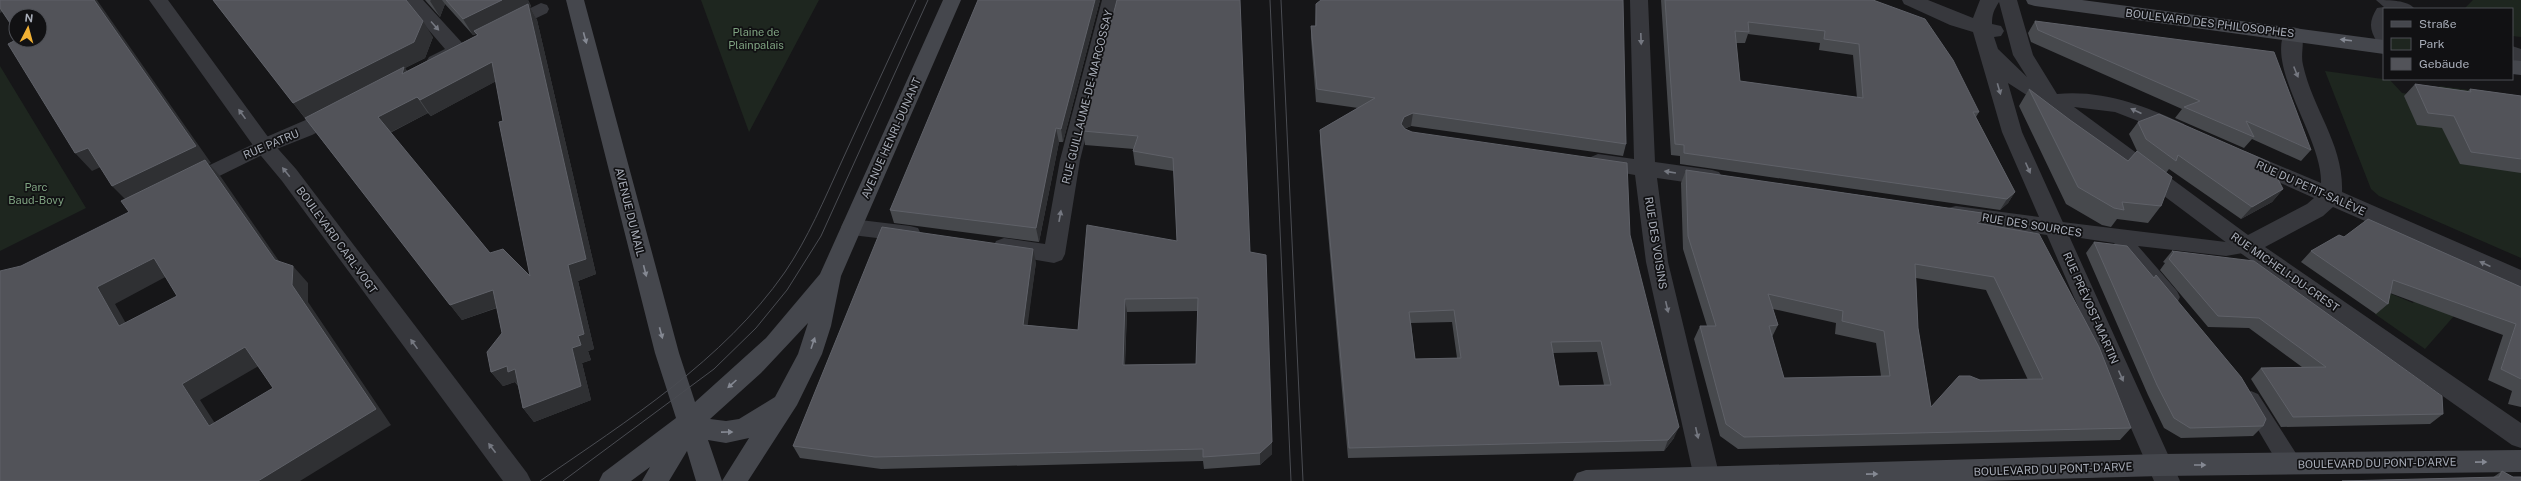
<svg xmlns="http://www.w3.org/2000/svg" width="2521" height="481" viewBox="0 0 2521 481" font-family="'Public Sans',sans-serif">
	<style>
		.green { fill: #1e261f }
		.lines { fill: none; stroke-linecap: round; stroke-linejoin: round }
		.pedestrian { fill: #37383d; fill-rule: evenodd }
		.minor { fill: #37383d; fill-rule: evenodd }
		.tertiary { fill: #37383d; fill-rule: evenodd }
		.secondary { fill: #45474d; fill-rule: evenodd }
		.tram { stroke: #4a4c52; stroke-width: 1 }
		.wall { fill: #47494d; fill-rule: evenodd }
		.shaded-wall { fill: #2f3033 }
		.building { fill: #525359; stroke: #5f6168; fill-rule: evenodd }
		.oneway { fill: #757881 }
		.oneway2 { fill: #858993 }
		.labels { text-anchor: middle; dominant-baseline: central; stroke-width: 3.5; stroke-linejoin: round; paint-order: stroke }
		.street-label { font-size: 11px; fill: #a8adb8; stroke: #111113 }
		.park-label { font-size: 11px; fill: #7fa381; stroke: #111113 }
	</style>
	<rect width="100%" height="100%" fill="#161618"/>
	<path class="green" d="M701,0H819L749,132Z
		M2473,0H2521V37L2512,36V9H2464Z
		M0,66L86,208L0,251Z
		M2325,71L2390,80L2402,93L2445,99L2439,86L2521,97V258L2379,196L2371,189Z
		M2382,290L2413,303L2415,299L2454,316L2425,349L2375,314Z"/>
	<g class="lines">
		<path class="pedestrian" d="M541,3L547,5L549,9L547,13L509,31L503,29L501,25L503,21Z
			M264,139L270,141L273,146L270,151L197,187L191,189L185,187L182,182L185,177Z
			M2054,221L2226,242L2247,239L2254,241L2257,246L2254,251L2226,256L2138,246L2177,291L2180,297L2177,303L2170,305L2163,303L2114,243L2047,233L2045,228L2047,223Z
			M2251,391L2258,394L2299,458L2302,465L2299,472L2291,474L2283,472L2244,406L2241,400L2244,394Z"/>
		<path class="minor" d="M403,0H423L465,46L468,51C461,62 441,70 429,67L426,62L429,57L445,49Z
			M1102,0H1120L1080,160L1065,254L1062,260L1054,263L996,253L993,247L996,241L1004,238L1045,244L1060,160Z
			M1630,0H1648L1655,162L1712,170L1719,172L1723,178L1719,184L1712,186L1657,178L1668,262L1720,478L1718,481H1696L1694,478L1646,262L1635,175L1591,167L1588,162L1591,157L1598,154L1634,159Z
			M1902,0H1928L1973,18L1980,0H2017L2033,55L2057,94C2104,90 2142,105 2184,124L2187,129L2184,134L2177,136L2115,112L2074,107L2248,235L2307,204L2314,198L2238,164L2235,159L2238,154L2245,151L2252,154L2321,183C2323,139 2264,66 2286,29L2293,27L2300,29C2306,39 2300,54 2303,65C2313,110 2344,145 2342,192L2521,270V289L2333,207L2323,216L2265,247L2521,423V448L2512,445L2239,252L2045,107L2008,83L2022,132L2180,481H2154L2047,235L1956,222L1948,220L1945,214L1948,208L1956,206L2039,217L2002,132L1973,32L1950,25L1904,4ZM1999,2L2013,55L2027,77L1998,49L1994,37L2001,36L2004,31L2001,26L1992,24C1992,14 1994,10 1999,2Z
			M338,106L345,108L348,113L345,118L312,135L264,154L257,151L254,146L257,141Z
			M852,219L910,226L918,228L921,234L918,240L910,242L852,235L844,233L841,227L844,221Z"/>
		<path class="tertiary" d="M149,0H168L271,141L296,169L527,473L531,481H503L282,181L257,151Z
			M2376,0C2389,0 2408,0 2415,9H2384V44L2377,42C2369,29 2369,21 2377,8L2384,7Z
			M2512,46L2521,49V63L2512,60Z"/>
		<path class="secondary" d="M566,0H584L679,353L695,402L766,338L820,274L943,0H961L841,276L831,326L822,354L797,405L748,481H696L687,451L669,481H642L650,467L631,481H599L603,473L676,418L655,353ZM808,323L798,354L775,397L739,419L726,421L710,419L761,373ZM749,438L722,481L708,440L726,443Z
			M2026,0H2082L2384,40V54L2035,6L2028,4Z
			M2512,60L2521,61V75L2512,74Z
			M2521,450V472L2161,476L1982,481H1573L1577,473L1586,470L2161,454Z"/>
		<path class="tram" d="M1270,0L1291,481
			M1281,0L1303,481
			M540,481C628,420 723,361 785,272C808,238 824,200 841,163C866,108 891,54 916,0
			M563,481L714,369L756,328L787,290L821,236L928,0"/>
	</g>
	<path class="wall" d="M213,0L433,37L425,58L405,68L407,71L477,35L476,34L473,35L445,4L440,17L425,0H528L531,6L530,7L537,20L596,274L578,281L594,349L588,351L591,360L582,363L591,400L534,422L523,408L518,386L515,382L503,386L491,372L502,333L497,308L462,320ZM496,81L503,121L530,276L490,253L390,133L428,113L431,116Z
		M1100,0L1063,142H1059L1039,242L894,223L890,210Z
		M1117,0L1250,252L1272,454L1260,465L1204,469L1203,461L881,469L800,458L793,446L1036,262L1027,325L1078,330L1177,241L1174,171L1135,165L1133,151L1134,149L1085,145L1083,131ZM1198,311L1196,364L1125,365L1127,312Z
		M1661,0H1873L1979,112L1976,117L2015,192L2008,203L2000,210L1680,164V156L1671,155ZM1748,34L1820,43L1819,50L1853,55L1857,98L1740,81L1736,43H1745Z
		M1316,4L1626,144L1623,156L1411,126L1404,129L1630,235L1674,438L1664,451L1348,458L1320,142V130L1358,108L1316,102L1311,38V26H1315ZM1452,322L1457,358L1415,359L1411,323ZM1597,352L1604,385L1559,386L1553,353Z
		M2035,21L2311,150L2301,161L2252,139L2244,148L2175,118L2182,109L2031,42L2028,33Z
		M2415,84L2468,91L2470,89L2521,96V173L2460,164L2442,128L2417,125L2404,96Z
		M2029,89L2070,120L2128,161L2137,151L2129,134L2138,122L2283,189L2272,202L2241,219L2169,169L2166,173L2161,206L2148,223L2117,219L2111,227L2102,225L2066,204L2019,106Z
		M1686,170L1989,214L1982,224L2131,428L2120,440L1738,449L1720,436L1694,339L1700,326H1707L1683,249L1681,183ZM1916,278L1986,290L2028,380H1980L1931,407L1918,328ZM1773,309L1836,323L1835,334L1876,343L1881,376L1784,378L1772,337L1778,325Z
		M2344,237L2521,287V407L2508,404L2512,391L2488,380L2503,335L2390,293L2388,304L2376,314L2301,262L2311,251Z
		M2094,242L2263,426L2253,436L2181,438L2164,428L2148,395L2086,253Z
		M2172,251L2443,414L2430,424L2281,427L2251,379L2261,368L2302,367L2249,328L2208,327L2160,270L2165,263L2163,262Z
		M2502,471L2513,477L2492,478Z"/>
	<path class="shaded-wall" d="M94,0H97L211,163L209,164L221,177L290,277L129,203L112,186Z
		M431,0H442L445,4L440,17L430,1Z
		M502,0H528L531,6L530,7L537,20L596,274L578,281L594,349L588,351L591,360L582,363L591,400L534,422L523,408L572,348L578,336L568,265L529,7L474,31L476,34L473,35L463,19Z
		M1095,0H1100L1063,142L1061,129Z
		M0,3L6,10L0,13Z
		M423,21L433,37L425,58L405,68L415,83L306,119L293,103Z
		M492,62L502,78L431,116L420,100Z
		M417,97L428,113L389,133L378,117Z
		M1413,113L1411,126L1403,129L1401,124L1404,117Z
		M1056,128L1059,142L1039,242L1036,228Z
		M88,148L105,165L92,171L75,153Z
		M2283,189L2272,202L2241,219L2252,207Z
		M2015,192L2008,203L2000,210L2007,199Z
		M1989,214L1980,227L1977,223Z
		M1033,249L1036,262L1026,338L1023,325Z
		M154,258L171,274L115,304L137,343L119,326L97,287Z
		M293,266L308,283V302L391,425L300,481H258L292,285Z
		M493,290L504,305L462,320L450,305Z
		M1125,299L1127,312L1124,377L1123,365Z
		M245,347L262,364L200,400L227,442L209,426L182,384Z
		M507,366L515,369L519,386L515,382L503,386L491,372Z
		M1679,427L1674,438L1664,451L1668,440Z
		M1272,442V454L1260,465V453Z"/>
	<path class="building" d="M0,0H94L196,146L112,186L88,148L75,153L8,44L16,40H40V16H16V32L0,8Z
		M213,0H406L423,21L414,42L293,103Z
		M446,0H502L463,19Z
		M978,0H1095L1061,129L1056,128L1036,228L890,210Z
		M1117,0H1240L1250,252L1266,255L1272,442L1260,453L1203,457V449L875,457L793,446L882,227L1033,249L1023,325L1078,330L1087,225L1177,241L1173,158L1133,151L1138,136L1083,131ZM1198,298L1196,364L1123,365L1125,299Z
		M1321,0H1623L1626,144L1413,113L1404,117L1401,124L1405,129L1412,132L1627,163L1630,235L1679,427L1668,440L1349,448L1320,130L1375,98L1317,89L1311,26H1316V4ZM1454,310L1461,358L1415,359L1409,312ZM1601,341L1611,385L1559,386L1551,342Z
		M1665,0H1873L1925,19L1953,60L1979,112H1973L2015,192L2007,199L1684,153V145L1675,144ZM1748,22L1825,31L1824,39L1859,44L1863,98L1740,81L1735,31L1749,32Z
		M528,4L586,259L568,265L584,334L578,336L581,345L572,348L581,386L523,408L515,369L508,372L507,366L491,372L487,352L502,333L493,290L450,305L305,118L404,67L402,74L478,35L474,31ZM492,62L503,121L499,122L530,276L503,249L490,253L378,117L417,97L420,100Z
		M2035,21L2274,52L2311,150L2246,121L2254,137L2184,107L2200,101L2038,30Z
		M2415,84L2471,92L2470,89L2521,96V159L2471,152L2454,116L2428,113Z
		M2029,89L2070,120L2128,161L2137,151L2172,177L2161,206L2122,202L2124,210L2114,208L2078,187Z
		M2159,114L2269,162L2283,189L2252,207L2178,155L2176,161L2146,139L2138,122Z
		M205,160L275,260L293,266L292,285L376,409L258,481H0V271L21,266L129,212L121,201ZM154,258L177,296L119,326L97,287ZM245,347L273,388L209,426L182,384Z
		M1686,170L1989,214L1977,223L2039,234L2099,347L2131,428L1744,437L1726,424L1700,326H1716L1688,236ZM1915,264L1994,277L2043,379L1980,380L1970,376H1959L1931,407L1918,328ZM1768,294L1843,311L1842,321L1884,331L1890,376L1784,378L1769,326L1778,325Z
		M2368,219L2521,287V379L2501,369L2516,324L2393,280L2388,304L2311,251L2339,235L2344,237Z
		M2094,242L2127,246L2154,278L2156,275L2241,377L2266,419L2263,426L2190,428L2174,418L2157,385Z
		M2172,251L2254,261L2442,396L2443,414L2293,417L2261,368L2326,367L2259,318L2218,316L2169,259L2174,252Z
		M2502,471L2513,477H2521V481H2342L2499,477Z"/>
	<defs><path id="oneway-solid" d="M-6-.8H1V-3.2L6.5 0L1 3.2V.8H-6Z"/></defs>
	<g class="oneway">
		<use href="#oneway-solid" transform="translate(435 26) rotate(48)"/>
		<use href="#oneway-solid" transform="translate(1641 39) rotate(88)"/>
		<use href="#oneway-solid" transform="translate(2296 72) rotate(68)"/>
		<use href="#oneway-solid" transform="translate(1999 89) rotate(74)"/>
		<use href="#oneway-solid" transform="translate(2136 111) rotate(-156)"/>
		<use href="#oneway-solid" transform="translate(242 114) rotate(-126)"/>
		<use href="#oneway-solid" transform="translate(2028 168) rotate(66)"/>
		<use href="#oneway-solid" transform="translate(286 172) rotate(-129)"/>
		<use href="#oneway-solid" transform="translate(1670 172) rotate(-171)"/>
		<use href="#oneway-solid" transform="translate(1060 216) rotate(-80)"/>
		<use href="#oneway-solid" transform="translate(2485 264) rotate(-156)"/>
		<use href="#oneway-solid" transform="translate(1667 307) rotate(77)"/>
		<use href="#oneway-solid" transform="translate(414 344) rotate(-126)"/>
		<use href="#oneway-solid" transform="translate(2121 376) rotate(66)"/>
		<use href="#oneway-solid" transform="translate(1697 433) rotate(77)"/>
		<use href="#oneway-solid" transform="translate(492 448) rotate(-127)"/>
	</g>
	<g class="oneway2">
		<use href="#oneway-solid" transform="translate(585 38) rotate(75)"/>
		<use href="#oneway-solid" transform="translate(2346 40) rotate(-173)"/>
		<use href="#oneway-solid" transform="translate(645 271) rotate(76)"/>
		<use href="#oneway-solid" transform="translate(661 333) rotate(75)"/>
		<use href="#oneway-solid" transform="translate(813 343) rotate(-71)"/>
		<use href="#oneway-solid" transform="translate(732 384) rotate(138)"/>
		<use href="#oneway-solid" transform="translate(727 432) rotate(-1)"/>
		<use href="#oneway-solid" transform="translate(2481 462) rotate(-1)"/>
		<use href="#oneway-solid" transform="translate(2200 465)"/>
		<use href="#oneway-solid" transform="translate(1872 474) rotate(-1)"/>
	</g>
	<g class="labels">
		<g class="street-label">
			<text transform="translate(2210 23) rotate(7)">BOULEVARD DES PHILOSOPHES</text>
			<text transform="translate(1087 97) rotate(-76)">RUE GUILLAUME-DE-MARCOSSAY</text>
			<text transform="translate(891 138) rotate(-66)">AVENUE HENRI-DUNANT</text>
			<text transform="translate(271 144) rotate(-23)">RUE PATRU</text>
			<text transform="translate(2311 188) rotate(24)">RUE DU PETIT-SALÈVE</text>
			<text transform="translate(630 212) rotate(76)">AVENUE DU MAIL</text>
			<text transform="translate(2032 225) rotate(9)">RUE DES SOURCES</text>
			<text transform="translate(337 240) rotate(54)">BOULEVARD CARL-VOGT</text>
			<text transform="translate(1656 243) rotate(81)">RUE DES VOISINS</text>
			<text transform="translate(2285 272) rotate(35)">RUE MICHELI-DU-CREST</text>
			<text transform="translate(2091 308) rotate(66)">RUE PRÉVOST-MARTIN</text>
			<text transform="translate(2377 463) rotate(-1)">BOULEVARD DU PONT-D'ARVE</text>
			<text transform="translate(2053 469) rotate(-2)">BOULEVARD DU PONT-D'ARVE</text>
		</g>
		<g class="park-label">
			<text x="756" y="32">Plaine de<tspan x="756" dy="13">Plainpalais</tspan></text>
			<text x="36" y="187">Parc<tspan x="36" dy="13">Baud-Bovy</tspan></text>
		</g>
	</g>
	<rect x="2383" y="8" width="130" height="72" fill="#111113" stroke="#4d4f55"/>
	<rect x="2391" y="21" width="20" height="6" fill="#45474d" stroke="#4d4f55"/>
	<text x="2419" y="28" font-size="12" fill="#a8adb8">Straße</text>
	<rect x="2391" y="38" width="20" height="12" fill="#1e261f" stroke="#4d4f55"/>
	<text x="2419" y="48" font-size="12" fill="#a8adb8">Park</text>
	<rect x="2391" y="58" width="20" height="12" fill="#525359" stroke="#4d4f55"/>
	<text x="2419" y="68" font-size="12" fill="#a8adb8">Gebäude</text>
	<g transform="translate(28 28) rotate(6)"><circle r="19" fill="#111113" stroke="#4d4f55"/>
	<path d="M0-3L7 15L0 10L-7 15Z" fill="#f2b134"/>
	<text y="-6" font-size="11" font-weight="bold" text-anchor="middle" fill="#a8adb8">N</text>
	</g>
</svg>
